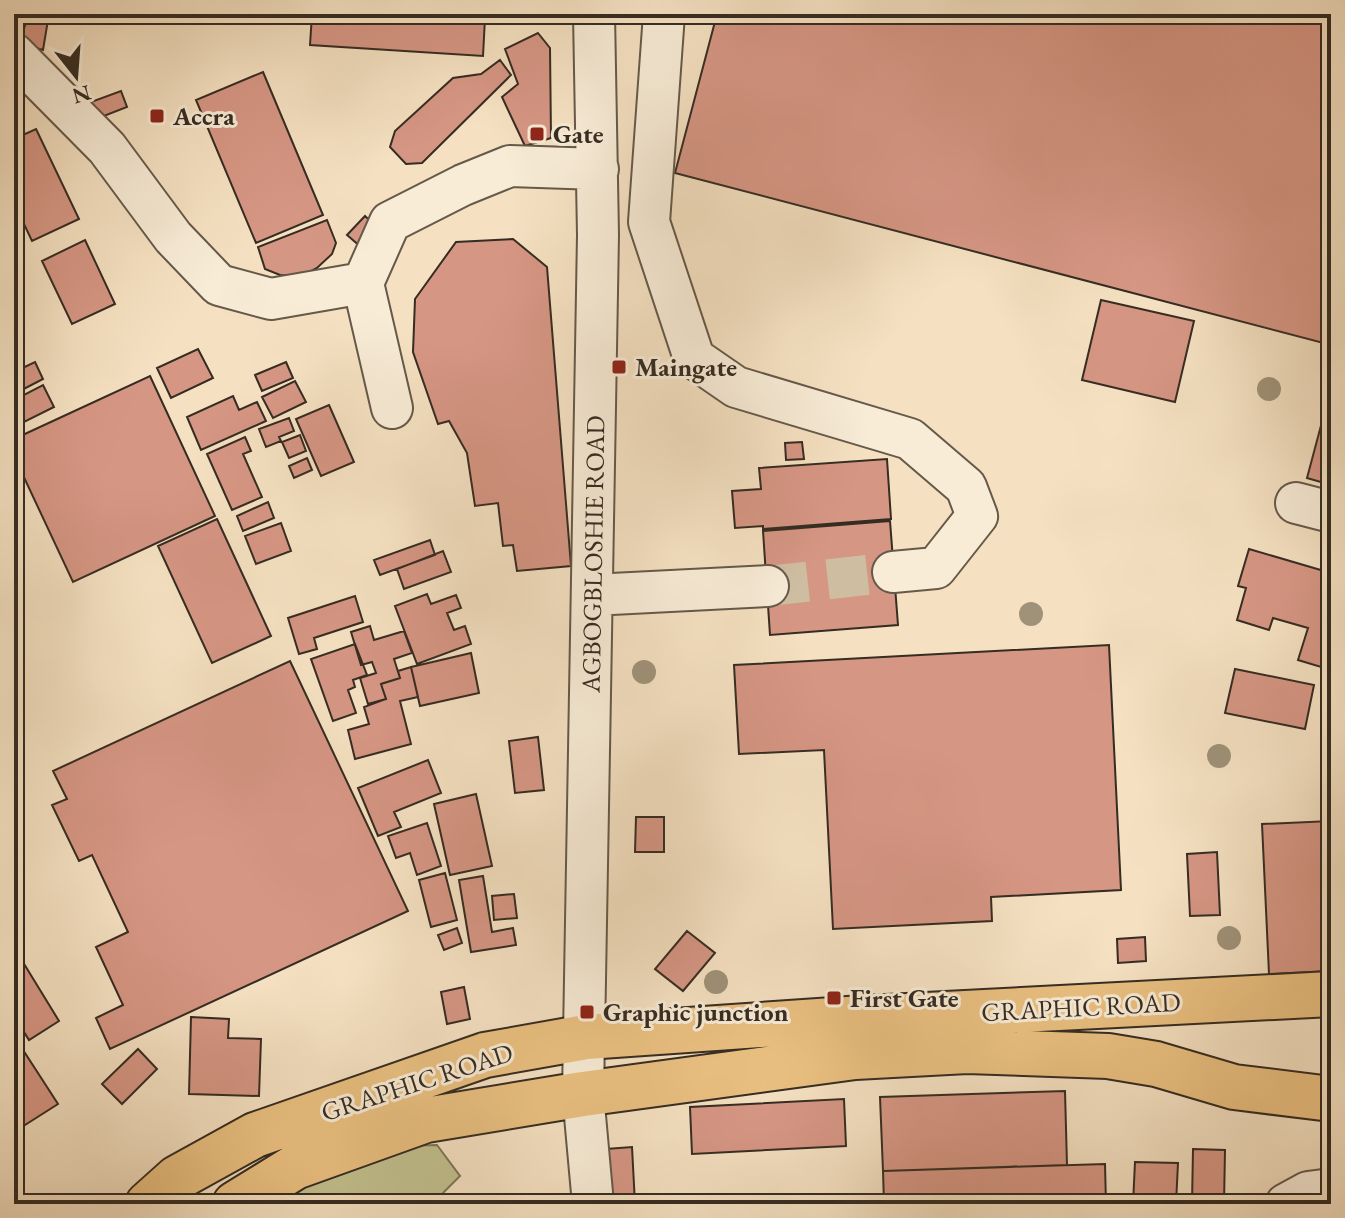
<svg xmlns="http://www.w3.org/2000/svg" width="1345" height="1218" viewBox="0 0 1345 1218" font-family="'EB Garamond',serif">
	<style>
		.green { fill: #c2c18f; stroke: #7c7658; stroke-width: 2 }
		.building { fill: #d69684; stroke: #352c22; stroke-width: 2 }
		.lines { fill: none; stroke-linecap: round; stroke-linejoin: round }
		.minor-tunnel { stroke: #cfbda2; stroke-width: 40; stroke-dasharray: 40 20; stroke-linecap: butt }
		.minor-casing { stroke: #65594a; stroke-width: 44 }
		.major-casing { stroke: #352c22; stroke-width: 48 }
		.minor { stroke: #f8ecd7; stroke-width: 40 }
		.major { stroke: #eac081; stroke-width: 44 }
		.tree { fill: #9f9279 }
		.poi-dot { fill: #8f2418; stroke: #f8ecd7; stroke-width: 3 }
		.labels { text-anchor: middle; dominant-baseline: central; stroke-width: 6; stroke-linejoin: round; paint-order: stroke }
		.poi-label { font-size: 26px; font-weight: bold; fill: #352c22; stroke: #f8ecd7; text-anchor: start }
		.street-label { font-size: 26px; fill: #352c22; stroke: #f8ecd7 }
	</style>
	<rect width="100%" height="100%" fill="#f5e1c2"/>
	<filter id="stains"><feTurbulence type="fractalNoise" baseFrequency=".0025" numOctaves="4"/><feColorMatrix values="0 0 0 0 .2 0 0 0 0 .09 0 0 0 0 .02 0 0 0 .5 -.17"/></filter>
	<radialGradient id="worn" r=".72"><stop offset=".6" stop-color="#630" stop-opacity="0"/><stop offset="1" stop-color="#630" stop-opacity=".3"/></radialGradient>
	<path class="green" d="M437,1145L460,1176L432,1204H260L403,1146Z"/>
	<path class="building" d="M29,14H49L43,50L19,43Z
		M312,14H410L485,18L483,56L310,45Z
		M717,14H1331V345L675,173Z
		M538,33L550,48L551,138L525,146L502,97L518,84L505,49Z
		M500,60L511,75L422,163L406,164L390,147L395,131L453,78L481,74Z
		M263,72L323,215L256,243L196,100Z
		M121,91L127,107L86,123L80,106Z
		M36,129L79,219L32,241L14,203V139Z
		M365,216L378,228L361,247L347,235Z
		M327,220L336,243L332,254L317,268L302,276L280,275L265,269L258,247Z
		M513,239L547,267L571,566L517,571L513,545L503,546L498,503L475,506L467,453L449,421L438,424L413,352L415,299L456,242Z
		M85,240L115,304L72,324L42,261Z
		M1101,300L1194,321L1175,402L1082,380Z
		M198,349L213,378L171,398L157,368Z
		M35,362L43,379L14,394V372Z
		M286,362L293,378L262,391L255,375Z
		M150,376L215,516L73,582L14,456V439Z
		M295,381L306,402L273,418L262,397Z
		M43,385L54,407L14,427V400Z
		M1331,388V485L1307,478Z
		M233,396L239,410L257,402L266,421L201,450L187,417Z
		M329,405L354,462L321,476L296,419Z
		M289,418L294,431L279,437L281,441L266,447L259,429Z
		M300,435L306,451L289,458L282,442Z
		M245,437L251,451L243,454L262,497L232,510L207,454Z
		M802,442L804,459L786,460L785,443Z
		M307,458L312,470L294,478L289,466Z
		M887,459L891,519L763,529V526L735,528L732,491L761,489L759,468Z
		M268,502L274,518L243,531L237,516Z
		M217,519L271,636L212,663L158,546Z
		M890,521L898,625L770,635L763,531Z
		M281,523L291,551L256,564L245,536Z
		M430,540L435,555L380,575L374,560Z
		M1249,549L1331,573V670L1298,660L1308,628L1273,618L1269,630L1237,620L1246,588L1238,586Z
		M443,551L451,572L404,589L397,569Z
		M427,594L431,604L456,595L461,608L447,613L454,630L465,626L471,644L417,664L395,606Z
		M355,596L363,622L314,638L317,649L299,654L288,618Z
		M370,626L374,640L404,631L412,653L394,659L400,678L381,684L386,699L368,704L360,678L376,673L372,662L361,665L351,632Z
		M355,644L367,675L353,680L355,687L348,690L356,713L333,721L311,659Z
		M1109,645L1121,890L991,897L992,921L833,929L824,750L739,754L734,665Z
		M471,653L479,693L420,706L411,667Z
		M290,661L408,911L110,1049L96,1018L123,1005L96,947L128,932L92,855L79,861L52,805L67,799L53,771Z
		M411,667L418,697L400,701L411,744L355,759L348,730L369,724L364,707L386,699L381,684L400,678L398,671Z
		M1235,669L1314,685L1305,729L1225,713Z
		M538,737L544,790L515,793L509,741Z
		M428,760L441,793L394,812L401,827L378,836L358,788Z
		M476,794L492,866L450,875L434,804Z
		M636,817H664V852H635Z
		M1331,821V971L1269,974L1262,824Z
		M427,823L441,866L417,875L410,853L396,858L388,836Z
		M1217,852L1220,915L1190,916L1187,854Z
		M445,873L457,920L431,927L419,880Z
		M483,876L492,932L513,928L516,945L471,952L459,880Z
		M514,894L517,918L494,920L492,896Z
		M457,928L462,943L444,950L438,935Z
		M687,931L715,953L683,991L655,969Z
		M1145,937L1146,961L1118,963L1117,939Z
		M18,954L59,1021L29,1040L14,1016V956Z
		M464,987L470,1019L447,1024L441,992Z
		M191,1017L229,1019L228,1038L261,1039L259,1096L189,1094Z
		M14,1036L58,1104L14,1132Z
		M138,1049L157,1069L122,1104L102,1084Z
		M1065,1091L1067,1165L883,1171L880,1097Z
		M844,1099L846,1146L692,1154L690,1107Z
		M632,1147L635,1204H596L593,1150Z
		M1193,1149L1225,1150L1224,1204H1192Z
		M1135,1162L1178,1163L1176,1204H1133Z
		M1105,1164L1106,1204H884L883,1171Z"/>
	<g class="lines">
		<path class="minor-tunnel" d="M768,586L893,572"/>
		<g class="minor-casing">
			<path id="minor" d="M664,14L649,222L694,358L736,387L910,439L966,487L977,516L936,568L893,572
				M14,54L107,148L173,237L219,285L271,299L363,283
				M392,408L363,283L390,222L463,185L510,166L598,169
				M1296,503L1331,512
				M592,595L768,586
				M593,1204L583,1094L598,235L594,14
				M1286,1204L1308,1192L1331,1189"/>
		</g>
		<g class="major-casing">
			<path id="major" d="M148,1204L177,1178L255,1135L485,1055L586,1037L848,1019L1331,994
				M235,1204L295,1167L426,1120L583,1094L855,1057L967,1051L1108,1056L1156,1064L1234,1087L1331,1099"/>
		</g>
		<use href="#minor" class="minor"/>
		<use href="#major" class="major"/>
	</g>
	<g class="tree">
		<circle cx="1269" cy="389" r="12"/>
		<circle cx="1031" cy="614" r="12"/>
		<circle cx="644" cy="672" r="12"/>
		<circle cx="1219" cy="756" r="12"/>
		<circle cx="1229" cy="938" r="12"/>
		<circle cx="716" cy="982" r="12"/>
	</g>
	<g class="poi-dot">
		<rect x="149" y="108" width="16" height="16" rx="4"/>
		<rect x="529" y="126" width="16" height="16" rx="4"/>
		<rect x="611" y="359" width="16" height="16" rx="4"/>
		<rect x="826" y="990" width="16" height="16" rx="4"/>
		<rect x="579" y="1004" width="16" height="16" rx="4"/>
	</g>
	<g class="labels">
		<g class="poi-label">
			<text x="173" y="116">Accra</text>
			<text x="553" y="134">Gate</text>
			<text x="635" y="367">Maingate</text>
			<text x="850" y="998">First Gate</text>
			<text x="603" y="1012">Graphic junction</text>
		</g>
		<g class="street-label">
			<text transform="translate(593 554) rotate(-89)">AGBOGBLOSHIE ROAD</text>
			<text transform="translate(1081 1007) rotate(-3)">GRAPHIC ROAD</text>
			<text transform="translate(417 1082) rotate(-18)">GRAPHIC ROAD</text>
		</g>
	</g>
	<rect width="1345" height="1218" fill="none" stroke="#f5e1c2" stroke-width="48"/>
	<rect x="16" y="16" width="1313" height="1186" fill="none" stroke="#352c22" stroke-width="4"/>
	<rect x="24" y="24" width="1297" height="1170" fill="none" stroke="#352c22" stroke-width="2"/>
	<g transform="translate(76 76) rotate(163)" stroke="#f8ecd7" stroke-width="6" paint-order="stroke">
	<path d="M0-6L14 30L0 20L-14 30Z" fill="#352c22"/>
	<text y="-12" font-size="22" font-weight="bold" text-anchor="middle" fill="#352c22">N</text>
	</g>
	<rect width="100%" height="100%" filter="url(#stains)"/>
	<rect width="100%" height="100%" fill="url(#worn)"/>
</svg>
